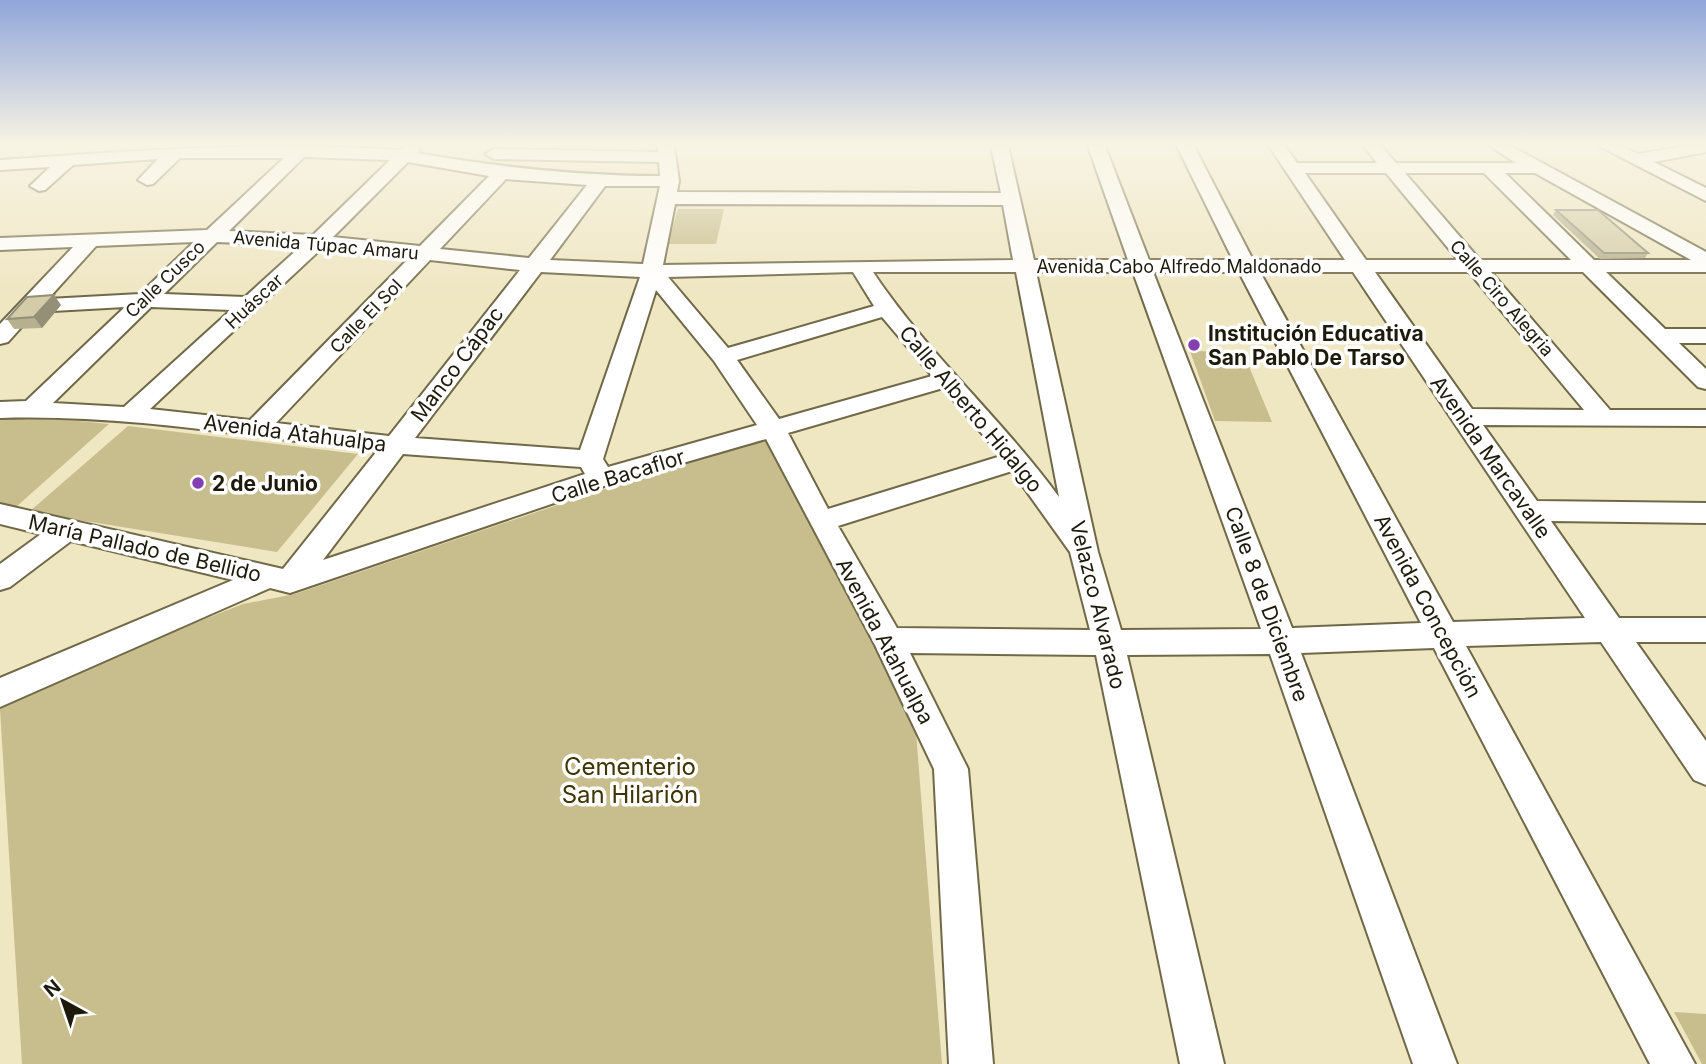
<svg xmlns="http://www.w3.org/2000/svg" width="1706" height="1064" viewBox="0 0 1706 1064" font-family="Inter,sans-serif">
	<style>
		.green { fill: #c8bd8c }
		.lines { fill: none; stroke-linecap: round; stroke-linejoin: round }
		.minor-casing { stroke: #706948; stroke-width: 4 }
		.minor { fill: #fff; fill-rule: evenodd }
		.wall { fill: #b6af90 }
		.shaded-wall { fill: #948f76 }
		.building { fill: #d4cca8; stroke: #948f76; stroke-width: 2 }
		.poi-dot { fill: #833fb3; stroke: #fff; stroke-width: 2.5 }
		.labels { text-anchor: middle; dominant-baseline: central; stroke-width: 7; stroke-linejoin: round; paint-order: stroke }
		.far-street-label { font-size: 18px; fill: #1d1a0c; stroke: #fff }
		.poi-label { font-size: 21px; font-weight: bold; fill: #1d1a0c; stroke: #fff; text-anchor: start }
		.street-label { font-size: 21px; fill: #1d1a0c; stroke: #fff }
		.near-park-label { font-size: 24px; fill: #3f3503; stroke: #fff }
	</style>
	<rect width="100%" height="100%" fill="#efe6c2"/>
	<path class="green" d="M678,209H724L716,244H668Z
		M1190,351L1243,352L1272,422L1215,421Z
		M28,416L109,424L16,507L0,503V417Z
		M128,426L358,454L277,552L29,512Z
		M764,435L914,707L942,1064H22L0,709L27,689L243,604L295,594Z
		M1674,1012L1706,1014V1064H1702Z"/>
	<g class="lines">
		<g class="minor-casing">
			<path id="minor" d="M405,146H417L420,149L417,153C498,167 578,176 660,176L659,162L494,159L485,154L494,149L658,152V146H674L679,181L677,192L1001,193L991,146H1008L1034,260H1128L1088,146H1105L1149,260H1233L1177,146H1194L1253,260H1345L1269,146H1285L1297,163H1377L1364,146H1381L1396,163H1516L1490,146H1511L1706,252V272H1606L1665,329H1706V343H1679L1706,369V389L1698,387L1583,272H1491L1610,410H1706V426L1483,425L1537,501L1706,503V523L1551,521L1619,618H1706V642H1636L1706,741V785L1694,780L1601,642L1466,646L1695,1064H1650L1434,648L1301,653L1457,1064H1413L1270,654L1127,655L1224,1064H1180L1096,655L910,653L968,769L993,1064H949L934,769L874,643L766,439L610,484L290,593L270,588L0,707V678L233,580L71,541L10,587L0,590V564L41,534L0,524V504L283,569L377,451C253,437 125,414 0,418V402L26,401L125,307L35,312L8,342L0,344V324L73,247L0,250V238L207,230L284,158H180L153,184L147,185L138,180L158,159L73,165L45,190L39,191L30,186L50,167L0,170V160C133,151 267,140 400,150ZM304,157L390,160L313,235L229,231ZM408,162L489,176L420,246L333,237ZM1305,173H1386L1458,260H1366ZM1405,173H1484L1571,260H1480ZM1505,173H1535L1691,260H1594ZM506,179L587,185L529,258L440,249ZM605,186H660L643,264L550,260ZM675,204L1003,205L1013,260L663,265ZM194,242L140,294L48,299L96,246ZM217,242L301,246L245,297L164,294ZM323,247L410,257L250,420L150,409ZM430,260L520,270L389,436L276,423ZM541,272L640,277L580,450L415,438ZM853,272L874,306L728,348L668,277ZM873,272H1016L1059,497C1002,419 927,353 873,272ZM1036,272H1133L1261,629L1121,630L1098,552ZM1153,272H1239L1421,623L1292,628ZM1260,272H1353L1585,618L1453,622ZM1375,272H1469L1584,410L1472,409ZM656,290L714,361L757,425L608,467L603,459ZM151,307L231,310L124,407L53,403ZM882,317L932,376L779,419L737,360ZM943,388L1001,456L828,509L788,433ZM403,454L581,467L585,474L323,560ZM1012,471L1070,552L1090,630L897,628L838,526Z
				M1599,146H1621L1638,154L1685,146H1706V152L1654,162L1706,188V201Z"/>
		</g>
		<use href="#minor" class="minor"/>
	</g>
	<path class="wall" d="M1556,210L1648,253L1645,258L1600,259L1553,215Z
		M61,305L42,328L14,329L7,319Z"/>
	<path class="shaded-wall" d="M54,295L61,305L42,328L34,317Z"/>
	<path class="building" d="M1556,210H1598L1648,253H1604Z
		M54,295L34,317L7,319L27,297Z"/>
	<linearGradient id="sky" x2="0" y2="1"><stop stop-color="#90a6da"/><stop offset="0.49" stop-color="#f8f4e4"/><stop offset="1" stop-color="#f8f4e4" stop-opacity="0"/></linearGradient>
	<rect width="1706" height="295" fill="url(#sky)"/>
	<g class="poi-dot">
		<circle cx="1194" cy="345" r="7"/>
		<circle cx="198" cy="483" r="7"/>
	</g>
	<g class="labels">
		<g class="far-street-label">
			<text transform="translate(326 245) rotate(5)">Avenida Túpac Amaru</text>
			<text x="1179" y="266">Avenida Cabo Alfredo Maldonado</text>
			<text transform="translate(165 279) rotate(-44)">Calle Cusco</text>
			<text transform="translate(1502 298) rotate(49)">Calle Ciro Alegria</text>
			<text transform="translate(254 301) rotate(-43)">Huáscar</text>
			<text transform="translate(366 316) rotate(-46)">Calle El Sol</text>
		</g>
		<g class="poi-label">
			<text x="1208" y="333">Institución Educativa<tspan x="1208" dy="24">San Pablo De Tarso</tspan></text>
			<text x="212" y="483">2 de Junio</text>
		</g>
		<g class="street-label">
			<text transform="translate(457 364) rotate(-53)">Manco Cápac</text>
			<text transform="translate(971 409) rotate(50)">Calle Alberto Hidalgo</text>
			<text transform="translate(295 433) rotate(7)">Avenida Atahualpa</text>
			<text transform="translate(1491 457) rotate(55)">Avenida Marcavalle</text>
			<text transform="translate(618 476) rotate(-17)">Calle Bacaflor</text>
			<text transform="translate(145 548) rotate(13)">María Pallado de Bellido</text>
			<text transform="translate(1267 604) rotate(70)">Calle 8 de Diciembre</text>
			<text transform="translate(1098 605) rotate(76)">Velazco Alvarado</text>
			<text transform="translate(1428 606) rotate(62)">Avenida Concepción</text>
			<text transform="translate(885 641) rotate(62)">Avenida Atahualpa</text>
		</g>
		<g class="near-park-label">
			<text x="630" y="766">Cementerio<tspan x="630" dy="28">San Hilarión</tspan></text>
		</g>
	</g>
	<g transform="translate(63 1001) rotate(320)" stroke="#ffffff" stroke-width="5" paint-order="stroke">
	<path d="M0-5L12 26L0 18L-12 26Z" fill="#1d1a0c"/>
	<text y="-10" font-size="19" font-weight="bold" text-anchor="middle" fill="#1d1a0c">N</text>
	</g>
</svg>
